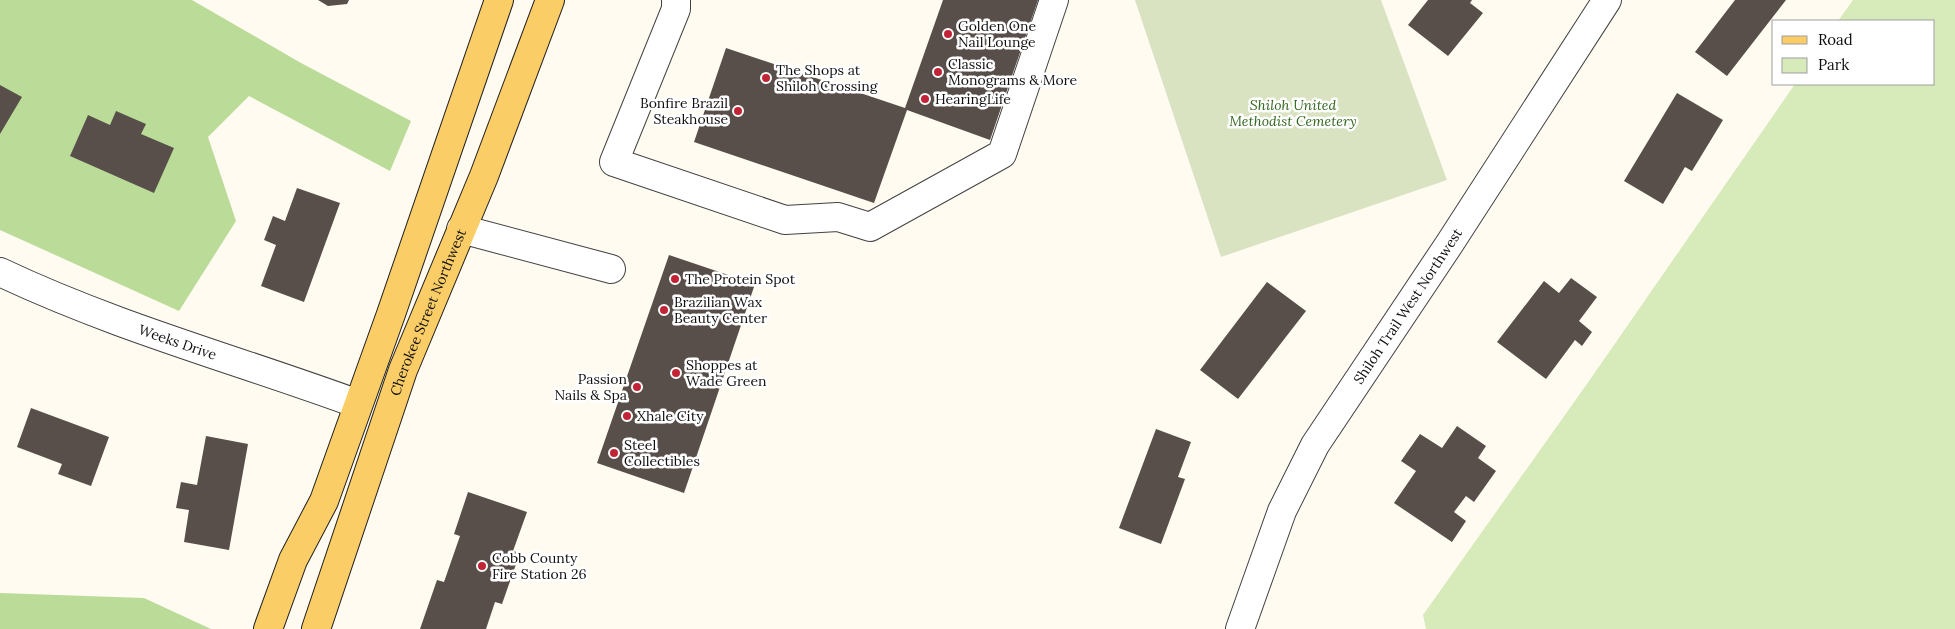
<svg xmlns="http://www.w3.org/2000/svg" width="1955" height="629" viewBox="0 0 1955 629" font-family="Lora,serif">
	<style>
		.green { fill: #d6eaba }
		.forest { fill: #bbdb99 }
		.cemetery { fill: #d9e2c1 }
		.building { fill: #584f4b }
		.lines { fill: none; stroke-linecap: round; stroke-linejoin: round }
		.minor-casing { stroke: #424242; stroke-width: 30 }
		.major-casing { stroke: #202020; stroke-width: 30 }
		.minor { stroke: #fff; stroke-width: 28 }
		.major { stroke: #facd66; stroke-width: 28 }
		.poi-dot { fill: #c22435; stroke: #fff; stroke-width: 2 }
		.labels { text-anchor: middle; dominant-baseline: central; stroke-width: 5; stroke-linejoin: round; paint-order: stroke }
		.poi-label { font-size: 14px; fill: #0f0f0f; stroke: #fff; text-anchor: start }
		.park-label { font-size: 14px; font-style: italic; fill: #32681e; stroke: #fff }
		.street-label { font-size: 14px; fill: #0f0f0f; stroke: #fff }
	</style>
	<rect width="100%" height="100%" fill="#fffbf1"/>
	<path class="green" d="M1853,0H1955V629H1426L1423,615L1589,381L1795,84H1934V21H1838Z"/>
	<path class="forest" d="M0,0H192L301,63L411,121L390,171L249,96L208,137L236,221L179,311L0,230Z
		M0,593L144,598L211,629H0Z"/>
	<path class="cemetery" d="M1135,0H1381L1447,180L1221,257Z"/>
	<path class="building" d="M318,0H349L347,4L328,6Z
		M943,0H1038L990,140L907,110L874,203L694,142L726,48L905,108Z
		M1428,0H1472L1470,3L1483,13L1448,56L1408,25Z
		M1735,0H1786L1727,76L1695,52Z
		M0,85L22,97L0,134Z
		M1677,93L1723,120L1692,171L1685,167L1663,204L1624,181Z
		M116,111L146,124L141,134L174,148L154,193L70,156L88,115L110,125Z
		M297,188L340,203L304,302L261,286L276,245L264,240L273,216L285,221Z
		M669,255L755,284L684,493L597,463Z
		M1571,278L1597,297L1579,321L1592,332L1582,346L1575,340L1546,379L1497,342L1544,281L1559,293Z
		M1267,282L1306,311L1238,399L1200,370Z
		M31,408L109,437L91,486L58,474L62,464L17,447Z
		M1457,426L1486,446L1478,458L1496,471L1474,502L1466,496L1454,512L1466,521L1452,542L1394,503L1416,471L1401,461L1420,434L1442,448Z
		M1156,429L1191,442L1178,477L1185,479L1161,544L1119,528Z
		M206,436L248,444L229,550L184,542L189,510L176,508L181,482L197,485Z
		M468,492L527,512L513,551L520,553L502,604L495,602L486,629H420L437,580L444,582L460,536L454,534Z"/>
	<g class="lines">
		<g class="minor-casing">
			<g id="minor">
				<path d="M676,0V9L614,162L785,220L838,217L870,227L1002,154L1054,0"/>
				<path d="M461,229L611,269"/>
				<path id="s1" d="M0,272C116,327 238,360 358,404"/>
				<path id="s2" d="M1240,629L1282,511L1315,445L1450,243L1607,0"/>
			</g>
		</g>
		<g class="major-casing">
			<g id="major">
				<path d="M268,629L293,560L324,501L391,314L499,0"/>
				<path id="s3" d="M316,629L403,370L484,176L550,0"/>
			</g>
		</g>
		<use href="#minor" class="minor"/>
		<use href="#major" class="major"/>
	</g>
	<g class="poi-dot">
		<circle cx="948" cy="34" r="5"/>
		<circle cx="938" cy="72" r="5"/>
		<circle cx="766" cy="78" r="5"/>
		<circle cx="925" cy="99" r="5"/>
		<circle cx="738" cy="111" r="5"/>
		<circle cx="675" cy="279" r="5"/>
		<circle cx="664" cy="310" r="5"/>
		<circle cx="676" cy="373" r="5"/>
		<circle cx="637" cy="387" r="5"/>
		<circle cx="627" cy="416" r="5"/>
		<circle cx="614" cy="453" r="5"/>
		<circle cx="482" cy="566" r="5"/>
	</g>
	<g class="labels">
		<g class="poi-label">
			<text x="958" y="26">Golden One<tspan x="958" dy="16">Nail Lounge</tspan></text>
			<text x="948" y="64">Classic<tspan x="948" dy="16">Monograms &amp; More</tspan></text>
			<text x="776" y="70">The Shops at<tspan x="776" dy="16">Shiloh Crossing</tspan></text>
			<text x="935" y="99">HearingLife</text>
			<text x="728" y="103" text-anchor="end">Bonfire Brazil<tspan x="728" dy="16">Steakhouse</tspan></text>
			<text x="685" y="279">The Protein Spot</text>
			<text x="674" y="302">Brazilian Wax<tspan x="674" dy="16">Beauty Center</tspan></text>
			<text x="686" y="365">Shoppes at<tspan x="686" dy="16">Wade Green</tspan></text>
			<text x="627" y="379" text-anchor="end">Passion<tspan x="627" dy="16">Nails &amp; Spa</tspan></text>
			<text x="637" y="416">Xhale City</text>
			<text x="624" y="445">Steel<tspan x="624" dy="16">Collectibles</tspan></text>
			<text x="492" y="558">Cobb County<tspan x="492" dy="16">Fire Station 26</tspan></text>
		</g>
		<g class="park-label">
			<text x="1293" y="105">Shiloh United<tspan x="1293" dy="16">Methodist Cemetery</tspan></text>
		</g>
		<g class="street-label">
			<text stroke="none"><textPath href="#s2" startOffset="366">Shiloh Trail West Northwest</textPath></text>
			<text stroke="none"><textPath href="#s3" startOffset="336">Cherokee Street Northwest</textPath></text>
			<text stroke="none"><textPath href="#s1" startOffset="191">Weeks Drive</textPath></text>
		</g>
	</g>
	<rect x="1772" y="20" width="162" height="65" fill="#ffffff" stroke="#9f9f9f"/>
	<rect x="1782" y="36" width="25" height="8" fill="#facd66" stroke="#9f9f9f"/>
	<text x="1818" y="45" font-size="15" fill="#0f0f0f">Road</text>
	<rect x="1782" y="58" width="25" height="15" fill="#d6eaba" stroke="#9f9f9f"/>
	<text x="1818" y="70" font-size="15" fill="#0f0f0f">Park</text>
</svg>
